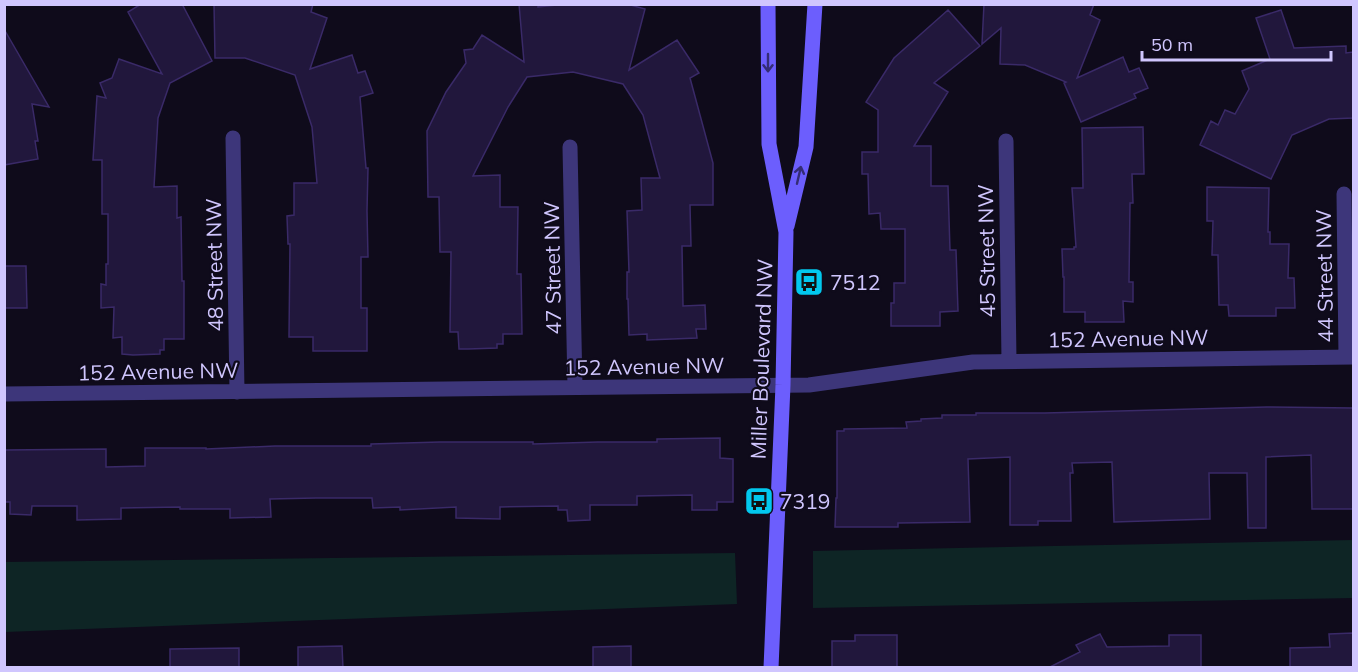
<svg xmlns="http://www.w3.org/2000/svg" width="1358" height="672" viewBox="0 0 1358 672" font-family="Mulish,sans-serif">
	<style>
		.green { fill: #0e2525 }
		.building { fill: #21173c; stroke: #3a2a68; stroke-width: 1.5 }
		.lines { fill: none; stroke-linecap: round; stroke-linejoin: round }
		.street { stroke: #3d367a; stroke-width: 15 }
		.secondary { stroke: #6c5efd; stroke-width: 15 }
		.oneway { stroke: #342c75 }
		.labels { text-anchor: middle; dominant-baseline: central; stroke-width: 4.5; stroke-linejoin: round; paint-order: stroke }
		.street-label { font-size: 21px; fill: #d0c6fe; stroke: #0f0b1b }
		.poi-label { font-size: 21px; fill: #d0c6fe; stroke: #0f0b1b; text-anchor: start }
	</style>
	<rect width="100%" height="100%" fill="#0f0b1b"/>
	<path class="green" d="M1353,540V598L813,608V551Z
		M735,553L737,604L5,632V562Z"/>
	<path class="building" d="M141,4H182L212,61L170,83L158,118L154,187L177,186V218L181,217L182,281H184V339H164V350H160V354L133,355L122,354V337L113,338L114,307L101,308V284L106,285V264H108V214H102V160H93L97,96L106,98L100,83L112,78L119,59L162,74L128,12Z
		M214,4H313L311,12L327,18L310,69L352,55L358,73L365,71L373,93L360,97L366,168H368L367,211L368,257H361V308H367V351H313V337H289L290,244H288L287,216L294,215V183H317L312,127L295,75L245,58H215Z
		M519,4H538V7L567,4H627L645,9L629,70L677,40L699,73L690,78L713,163V205H690L691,246H682L683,306L705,305L706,329H696L697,338L647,340V334L629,335L628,299H627V272H629L627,211L642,210L641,178H660L643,115L623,84L573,72L527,77L508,107L473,176L500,175V207H518L517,274H521L522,334H503V344H497V348L468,349H459L458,332H450L451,252H440L439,197H428L427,131L446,92L466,63L464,50L473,49L482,35L524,62Z
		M984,4H1094L1090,15L1100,20L1077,78L1123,57L1129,72L1139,68L1148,88L1134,94L1136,98L1081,122L1064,83L1066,82L1025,65L1000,64L1001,28L982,44Z
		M948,10L980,46L934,83L948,92L914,146H931V186H948L950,250H956L958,311L940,312V326H891V303H894V283H905V229H881L880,213L869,214L868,174H862V152H878V110L866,102L894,58Z
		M1281,10L1294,48L1346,46V53L1353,52V118L1329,119L1292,135L1271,179L1200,145L1211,121L1218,125L1225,110L1235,114L1249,89L1242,71L1270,59L1256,18Z
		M4,29L49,107L32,104L38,141H35L38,159L4,165Z
		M1143,127L1144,174H1132L1133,203H1130L1129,282H1133V302L1123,301L1124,322H1085V312H1064V277H1063L1062,249H1074V247H1076L1072,188H1083L1082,128Z
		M1207,187L1269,188L1268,232H1270V244H1289L1288,278H1294L1295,308H1276V316H1229L1228,305H1219L1218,255H1212L1213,221H1207Z
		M4,266H26L27,308H4Z
		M1267,407L1353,408V509H1312L1311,455L1266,457V528H1248L1247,473H1209L1210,519L1114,522L1112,462L1072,463L1073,473H1070L1071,521H1038V525H1010V457L968,459L970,522L898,523V527H835L836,498H837V431H844V429L907,428L906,422L921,421V419L942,418V415H976V413H1045Z
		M720,438V458L733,459V502H717V510H692V495L637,496V505H590V520L568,521L567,510H558V506L500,507V519L456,518V507L400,510V507L373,508L372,498H316L270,499L271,517L230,518V509H180V507L121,508V519L77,520V506H32L31,515L10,514V502H5V450L106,449V467L145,466V448H206V449L275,446H371V444L440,442H533V444L598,442H657V439Z
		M1353,633V668H1290V648L1330,647L1329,634Z
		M1100,634L1107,647L1169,646V635H1201V668H1048L1080,652L1076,645Z
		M855,635H897V667L832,668V641H855Z
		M342,646L343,668H298V647Z
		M631,646V668H593V647Z
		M239,648V668H170V649Z"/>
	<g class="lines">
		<path class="street" d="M233,138L237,392
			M1006,141L1009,361
			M570,147L575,387
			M1344,194L1346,357
			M4,394L809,385L973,362L1354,357"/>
		<path class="secondary" d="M768,4L769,144L786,232L783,385L771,668
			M787,226L806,147L815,4"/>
	</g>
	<defs><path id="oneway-shaft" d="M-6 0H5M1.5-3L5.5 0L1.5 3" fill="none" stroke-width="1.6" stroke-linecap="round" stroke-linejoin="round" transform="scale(1.5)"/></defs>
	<g class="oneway">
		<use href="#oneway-shaft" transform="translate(768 63) rotate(90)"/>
		<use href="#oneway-shaft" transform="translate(799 175) rotate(-77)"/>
	</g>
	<defs>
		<g id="bus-square" transform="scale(1.5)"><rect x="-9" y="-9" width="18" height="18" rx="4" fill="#02c8ee" stroke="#0f0b1b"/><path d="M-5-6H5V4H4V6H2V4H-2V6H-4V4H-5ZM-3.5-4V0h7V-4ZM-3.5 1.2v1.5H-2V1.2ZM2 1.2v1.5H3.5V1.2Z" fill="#111"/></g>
	</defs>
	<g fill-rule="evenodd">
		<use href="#bus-square" x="809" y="282"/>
		<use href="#bus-square" x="759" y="501"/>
	</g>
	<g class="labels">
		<g class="street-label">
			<text transform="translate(986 251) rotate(-91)">45 Street NW</text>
			<text transform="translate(214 265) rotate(-91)">48 Street NW</text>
			<text transform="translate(552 268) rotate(-91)">47 Street NW</text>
			<text transform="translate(1324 276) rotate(-91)">44 Street NW</text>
			<text transform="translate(1128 338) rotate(-1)">152 Avenue NW</text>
			<text transform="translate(761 359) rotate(-88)">Miller Boulevard NW</text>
			<text transform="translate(644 366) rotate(-1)">152 Avenue NW</text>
			<text transform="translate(158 371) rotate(-1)">152 Avenue NW</text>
		</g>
		<g class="poi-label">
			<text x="830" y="282">7512</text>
			<text x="780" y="501">7319</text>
		</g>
	</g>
	<rect width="1358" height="672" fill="none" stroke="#d0c6fe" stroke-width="12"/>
	<path d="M1142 51v9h189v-9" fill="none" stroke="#d0c6fe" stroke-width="3"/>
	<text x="1151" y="51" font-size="18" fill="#d0c6fe" stroke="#0f0b1b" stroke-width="4.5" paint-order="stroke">50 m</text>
</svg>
